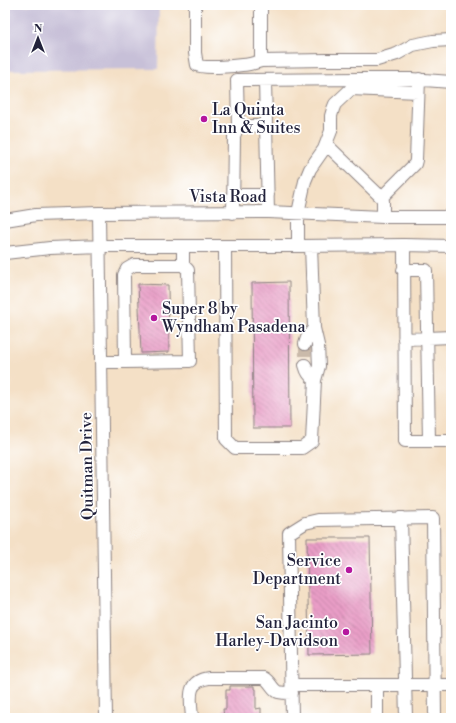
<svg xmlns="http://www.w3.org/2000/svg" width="456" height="723" viewBox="0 0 456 723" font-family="'Libre Bodoni',serif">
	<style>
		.industrial { fill: #c7c0d8 }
		.building { fill: url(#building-back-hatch) }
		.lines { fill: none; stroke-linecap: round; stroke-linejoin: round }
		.minor-tunnel { stroke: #cabaaa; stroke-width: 12; stroke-dasharray: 12 6; stroke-linecap: butt }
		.minor-casing { stroke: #8b8180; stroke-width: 14 }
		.minor { stroke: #fff; stroke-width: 12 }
		.poi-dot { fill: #b5179e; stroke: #fff; stroke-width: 1.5 }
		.labels { text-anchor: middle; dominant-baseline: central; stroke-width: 3.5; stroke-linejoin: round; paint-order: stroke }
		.poi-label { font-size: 16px; fill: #22223b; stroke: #fff; text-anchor: start }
		.street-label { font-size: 16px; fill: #22223b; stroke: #fff }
	</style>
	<defs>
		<pattern id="building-back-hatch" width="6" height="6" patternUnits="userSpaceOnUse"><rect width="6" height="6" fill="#e99dc6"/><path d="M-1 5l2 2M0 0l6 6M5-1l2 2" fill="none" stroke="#bc80a2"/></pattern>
	</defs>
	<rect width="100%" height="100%" fill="#fff"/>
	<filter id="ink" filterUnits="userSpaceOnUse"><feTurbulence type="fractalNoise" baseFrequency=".025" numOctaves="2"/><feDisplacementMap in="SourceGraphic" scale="8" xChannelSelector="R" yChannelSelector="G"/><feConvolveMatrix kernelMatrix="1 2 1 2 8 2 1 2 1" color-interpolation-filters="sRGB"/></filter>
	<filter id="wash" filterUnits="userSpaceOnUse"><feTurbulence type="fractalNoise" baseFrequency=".012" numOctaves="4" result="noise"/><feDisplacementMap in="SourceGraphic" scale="16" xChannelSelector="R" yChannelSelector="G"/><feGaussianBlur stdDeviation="0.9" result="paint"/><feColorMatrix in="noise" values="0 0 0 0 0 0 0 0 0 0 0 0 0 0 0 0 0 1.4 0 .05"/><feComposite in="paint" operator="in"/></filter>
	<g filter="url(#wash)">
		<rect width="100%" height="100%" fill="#f4e0c6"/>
		<path class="industrial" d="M5,5H159L158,69L5,70Z"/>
		<g id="blocks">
			<path class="building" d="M289,282L290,428H253L252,283Z
				M138,284L168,285L169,352L141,353Z
				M307,538H370L372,654L309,655Z
				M230,686H254V689H256V709L261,708V718H224L223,709H226V690H230Z"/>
		</g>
	</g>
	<g filter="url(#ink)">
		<use href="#blocks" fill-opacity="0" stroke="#8b8180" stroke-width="1"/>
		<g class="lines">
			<path class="minor-tunnel" d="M305,344V365"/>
			<g class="minor-casing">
				<path id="minor" d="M195,5V53L197,65C203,69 233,66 242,65C248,65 255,63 261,61
					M261,5V61L327,60H377L397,54L413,45L433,41L451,40
					M265,80L268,212
					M351,89L418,92
					M238,126H266
					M326,144L382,198L383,201V217
					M233,195H268
					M382,197L415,164L416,160L419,79
					M99,213L106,718
					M233,213L234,136L238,126L237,80L361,79H411L451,82
					M5,220L36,215L99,213L268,212L383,217H451
					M404,245L405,441H451
					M225,246L226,439L235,448H302L312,441L315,380L319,366L318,345L314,328L311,246
					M298,246V213L305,181L310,169L324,149L331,131V116L333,109L335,104L351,89L361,79
					M5,253L50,248L100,246H298L404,245L451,246
					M403,270H426L429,441
					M404,339L451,337
					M305,344L307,338L314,328
					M101,362H125L124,275L127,269L134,265H183V246
					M125,362L190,361L188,270L183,265
					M305,365C307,372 309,376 315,380
					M401,518L406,718
					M292,685H451
					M377,685V718
					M192,718C191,700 185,681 209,678H264C270,681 272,689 278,692C282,693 287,693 292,693
					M292,718L289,533L305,523L318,520L433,518L435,718"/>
			</g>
			<use href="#minor" class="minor"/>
		</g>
	</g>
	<g class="poi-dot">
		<circle cx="204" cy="119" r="4"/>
		<circle cx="154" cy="318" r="4"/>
		<circle cx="349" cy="570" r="4"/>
		<circle cx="346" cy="632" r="4"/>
	</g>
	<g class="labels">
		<g class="poi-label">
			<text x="212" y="110">La Quinta<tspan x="212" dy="18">Inn &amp; Suites</tspan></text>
			<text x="162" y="309">Super 8 by<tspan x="162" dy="18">Wyndham Pasadena</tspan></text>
			<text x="341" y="561" text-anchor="end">Service<tspan x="341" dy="18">Department</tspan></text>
			<text x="338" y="623" text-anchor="end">San Jacinto<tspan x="338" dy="18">Harley-Davidson</tspan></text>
		</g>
		<g class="street-label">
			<text x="228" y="197">Vista Road</text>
			<text transform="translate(87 466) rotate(-91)">Quitman Drive</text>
		</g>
	</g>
	<rect width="456" height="723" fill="none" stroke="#fff" stroke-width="20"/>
	<g transform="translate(38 38)" stroke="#ffffff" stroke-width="3" paint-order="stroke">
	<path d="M0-3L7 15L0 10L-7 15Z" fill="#22223b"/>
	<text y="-6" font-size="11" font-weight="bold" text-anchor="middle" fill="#22223b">N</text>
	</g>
</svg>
